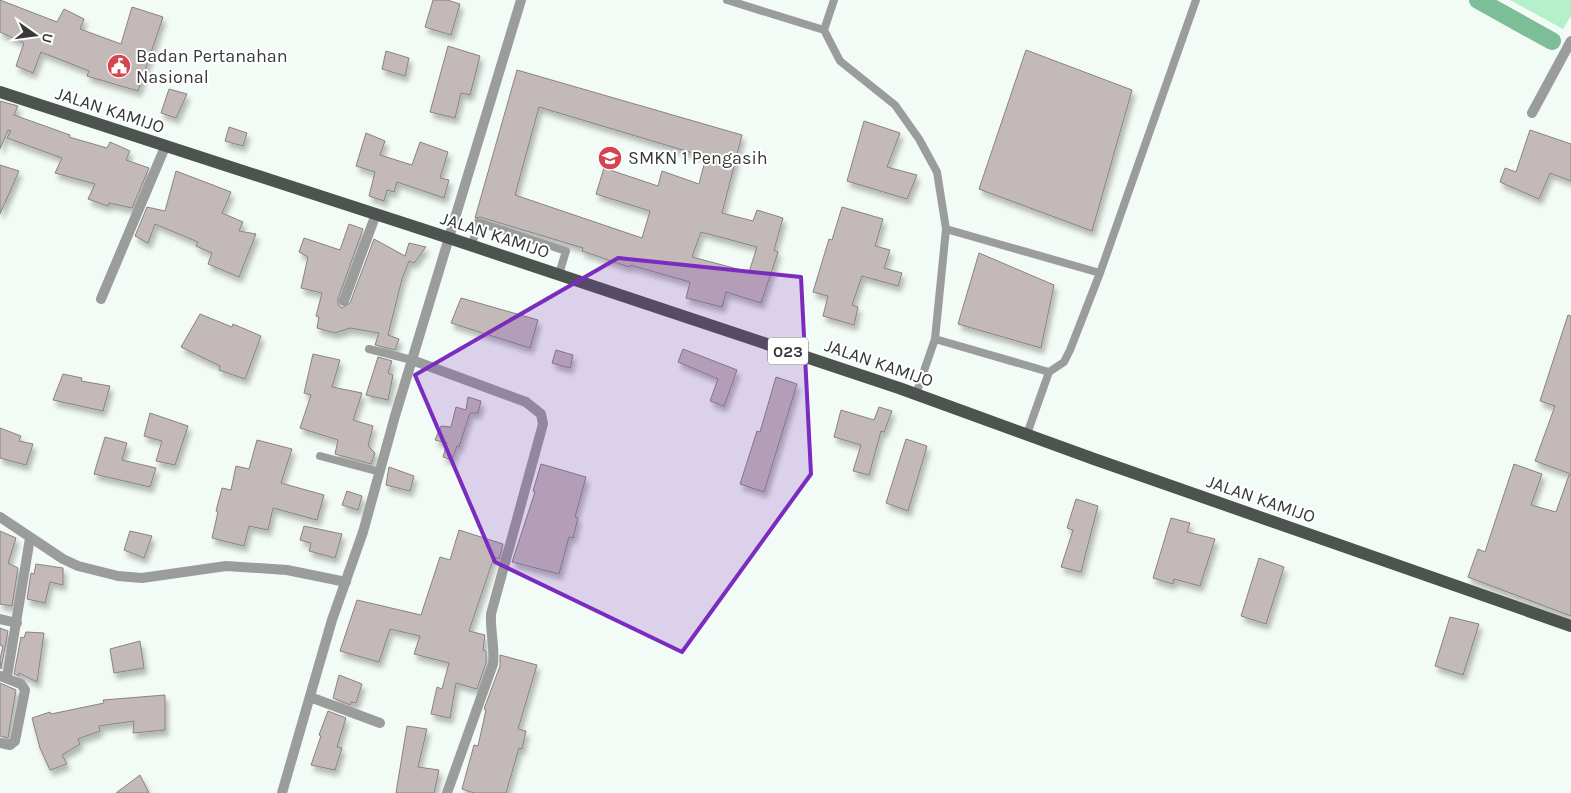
<svg xmlns="http://www.w3.org/2000/svg" width="1571" height="793" viewBox="0 0 1571 793" font-family="Karla,sans-serif">
	<style>
		.green { fill: #b4f1cb }
		.lines { fill: none; stroke-linecap: round; stroke-linejoin: round }
		.canal { stroke: #7cbe97; stroke-width: 18 }
		.building { fill: #c2b9b8; stroke: #8a8281; fill-rule: evenodd; filter: url(#shadow) }
		.service { stroke: #9a9d9b; stroke-width: 8 }
		.minor { stroke: #9a9d9b; stroke-width: 10 }
		.primary { stroke: #4d534f; stroke-width: 12 }
		.marked { fill: #7b2cbf; fill-opacity: 0.2; stroke: #7b2cbf; stroke-width: 4; stroke-linejoin: round }
		.labels { text-anchor: middle; dominant-baseline: central; stroke-width: 4; stroke-linejoin: round; paint-order: stroke }
		.shield { fill: #fff; stroke: #737574; stroke-width: 1 }
		.shield-label { font-size: 16px; font-weight: bold; fill: #373a38 }
		.poi-label { font-size: 18px; fill: #373a38; stroke: #fff; text-anchor: start }
		.street-label { font-size: 18px; fill: #373a38; stroke: #fff }
	</style>
	<defs>
		<filter id="shadow"><feDropShadow dx="3" dy="5.5" stdDeviation="2.5" flood-color="#0004"/></filter>
	</defs>
	<rect width="100%" height="100%" fill="#f3fbf6"/>
	<path class="green" d="M1510,0H1571V16L1563,29Z"/>
	<g class="lines">
		<path class="canal" d="M1478,0L1552,41"/>
	</g>
	<path class="building" d="M0,0L57,22L64,9L84,19L80,29L121,44L132,7L163,17L138,91L87,76L89,71L41,52L33,73L16,66L24,43L0,32Z
		M433,0H447L460,4L451,35L425,27Z
		M448,46L480,56L470,95L461,93L455,118L430,112Z
		M1026,50L1132,90L1092,231L979,189Z
		M386,51L409,58L405,76L382,69Z
		M517,70L742,135L722,213L753,221L757,210L783,218L774,250L778,252L761,303L726,292L722,307L686,298L690,282L630,265L629,267L582,251L583,248L480,217L475,218ZM539,107L706,157L699,184L662,171L658,186L604,168L596,194L650,211L642,238L515,195ZM701,232L757,247L749,272L692,257Z
		M169,89L187,94L176,118L161,113Z
		M0,101L18,106L14,115L70,135L69,137L107,148L110,142L130,151L126,160L149,168L132,208L109,203L108,206L88,199L95,184L55,173L62,158L7,138L11,131L8,130L0,149Z
		M864,121L900,133L887,167L917,175L907,199L847,181Z
		M229,127L247,133L243,146L225,141Z
		M1530,130L1571,144V181L1550,173L1539,199L1500,182L1505,168L1516,172Z
		M366,133L385,141L380,155L412,165L420,142L448,152L440,178L449,180L444,198L397,182L394,192L387,190L384,201L369,196L375,172L356,166Z
		M0,165L19,171L0,214Z
		M176,171L231,192L222,213L243,222L239,231L256,234L239,277L208,264L212,253L196,246L198,242L155,224L148,243L135,236L147,207L165,211Z
		M842,207L883,219L875,246L890,250L884,268L902,273L898,286L862,276L852,305L858,307L854,325L823,316L828,296L813,292L829,239L832,240Z
		M349,224L363,229L338,299V305L342,308L350,303L374,239L405,256L409,243L426,247L414,263L409,261L402,279L388,335L399,339L395,350L375,345L379,333L350,328L335,333L317,328L319,317L316,316L322,293L301,288L308,257L299,252L304,238L340,250Z
		M979,253L1054,285L1041,348L958,324Z
		M461,298L538,320L530,348L451,323Z
		M200,314L232,327L233,324L261,336L245,379L219,370L220,366L181,347Z
		M1568,315L1571,316V474L1535,461L1555,406L1540,401Z
		M683,349L737,370L724,406L710,401L718,379L678,362Z
		M556,350L573,355L570,368L552,363Z
		M313,354L340,360L332,387L362,393L353,420L373,426L368,446L375,453L371,464L335,454L338,440L300,428L311,395L304,393Z
		M378,357L392,361L388,373L393,375L388,400L366,395Z
		M63,374L82,378L81,381L110,386L103,411L53,400Z
		M776,377L797,384L764,492L740,484L757,431L760,432Z
		M468,397L481,401L478,413H470L459,447L457,446L452,460L443,457L447,443L435,440L441,426L451,427L456,407L466,410Z
		M879,407L892,411L884,432L881,431L869,475L853,471L861,445L834,437L841,410L874,420Z
		M150,413L188,426L175,465L156,461L162,441L144,436Z
		M0,428L21,436L19,441L33,444L26,465L0,458Z
		M105,437L127,443L122,460L156,468L150,487L94,474Z
		M906,439L927,446L908,511L886,503Z
		M257,440L292,449L281,483L324,495L317,520L273,508L268,530L249,526L244,546L212,538L218,512L216,511L222,488L231,490L236,466L249,469Z
		M541,464L586,477L575,517L578,518L573,538L569,537L559,574L512,562L535,492L533,491Z
		M1514,464L1542,474L1531,505L1556,512L1569,475H1571V616L1468,577L1478,549L1485,552Z
		M389,467L414,476L410,491L386,485Z
		M347,491L362,496L358,510L342,505Z
		M1076,499L1098,506L1081,572L1061,567L1073,530L1067,528Z
		M1171,518L1190,523L1187,532L1215,539L1200,586L1174,579L1173,584L1153,578Z
		M304,526L342,534L335,558L309,551L311,543L300,540Z
		M459,530L503,544L499,559L494,557L469,631L485,635L483,650L486,651V663L477,689L456,683L450,718L431,714L437,687L442,689L449,663L414,654L420,636L390,629L379,662L340,651L357,600L421,615L440,557L450,560Z
		M0,531L16,538L8,563L18,568L12,606L0,604Z
		M130,531L152,536L144,558L124,550Z
		M1259,558L1284,567L1266,624L1241,616Z
		M36,564L63,568V585L50,582L45,603L27,599L31,573L34,574Z
		M1450,617L1479,624L1463,675L1435,666Z
		M0,628L8,631L1,669L0,659L3,646L0,645Z
		M26,632L44,633L37,682L19,673V676L14,674L21,637L24,638Z
		M140,641L144,668L114,673L110,649Z
		M500,655L537,665L518,729L526,731L522,749L519,748L506,793H474L462,789L474,745L478,746L486,710L484,709L500,666Z
		M339,675L362,684L356,703L351,702L350,705L333,698Z
		M0,683L16,690L8,738L0,736Z
		M165,695V730L133,733L134,721L99,726L100,731L78,739L80,744L62,755L67,764L50,770L40,748L32,718L50,712L51,714L104,703L103,700Z
		M328,711L346,718L337,747L342,748L335,770L311,765L321,736L319,735Z
		M407,726L427,729L418,767L439,770L434,793H396Z
		M140,775L149,793H116Z"/>
	<g class="lines">
		<path class="service" d="M727,0L824,30
			M834,0L824,30L840,61L895,105L919,139L937,172L946,229L935,339L1049,372
			M946,229L1100,273
			M472,245L478,222L566,251L559,274
			M369,349L412,360
			M916,394L935,339
			M1027,434L1049,372L1064,362L1070,350L1100,273L1196,0
			M320,456L380,472"/>
		<path class="minor" d="M1532,113L1571,41
			M101,299L165,147
			M344,301L376,214
			M412,360L526,402L541,414L543,424L491,614C490,631 495,647 493,664L447,793
			M0,517L63,559L78,566L118,576L142,578L226,566L287,570L346,582
			M0,619L17,623
			M0,676L21,684L25,690L15,741L10,745L0,743
			M7,677L30,538
			M310,697L380,723
			M282,793L332,620L363,532L395,416L521,0"/>
		<path class="primary" d="M0,92L437,234L899,388L1094,459L1571,626"/>
	</g>
	<path class="marked" d="M618,258L801,277L811,474L682,652L495,562L415,375Z"/>
	<defs>
		<g id="civic-disc" transform="scale(1.25)"><circle r="9.5" fill="#d5454f" stroke="#fff"/><path d="M-.6-6.5H3V-4.5H.6V-3L4-1V1h2V6H-6V1h2V-1L-.6-3ZM-1.2 2.5V6h2.4V2.5Z" fill="#fff"/></g>
		<g id="school-disc" transform="scale(1.25)"><circle r="9.5" fill="#d5454f" stroke="#fff"/><path d="M0-5L7-2L0 1L-7-2ZM-4 1L0 2.5L4 1V4Q0 6-4 4Z" fill="#fff"/></g>
	</defs>
	<g fill-rule="evenodd">
		<use href="#civic-disc" x="119" y="66"/>
		<use href="#school-disc" x="610" y="158"/>
	</g>
	<g class="labels">
		<rect class="shield" x="768" y="337.5" width="40" height="27" rx="4"/>
		<g class="shield-label">
			<text x="788" y="351">023</text>
		</g>
		<g class="poi-label">
			<text x="136" y="56">Badan Pertanahan<tspan x="136" dy="21">Nasional</tspan></text>
			<text x="628" y="158">SMKN 1 Pengasih</text>
		</g>
		<g class="street-label">
			<text transform="translate(110 110) rotate(18)">JALAN KAMIJO</text>
			<text transform="translate(495 235) rotate(18)">JALAN KAMIJO</text>
			<text transform="translate(879 363) rotate(19)">JALAN KAMIJO</text>
			<text transform="translate(1261 499) rotate(19)">JALAN KAMIJO</text>
		</g>
	</g>
	<g transform="translate(35 35) rotate(104)" stroke="#ffffff" stroke-width="4" paint-order="stroke">
	<path d="M0-4L9 19L0 12L-9 19Z" fill="#373a38"/>
	<text y="-8" font-size="14" font-weight="bold" text-anchor="middle" fill="#373a38">U</text>
	</g>
</svg>
